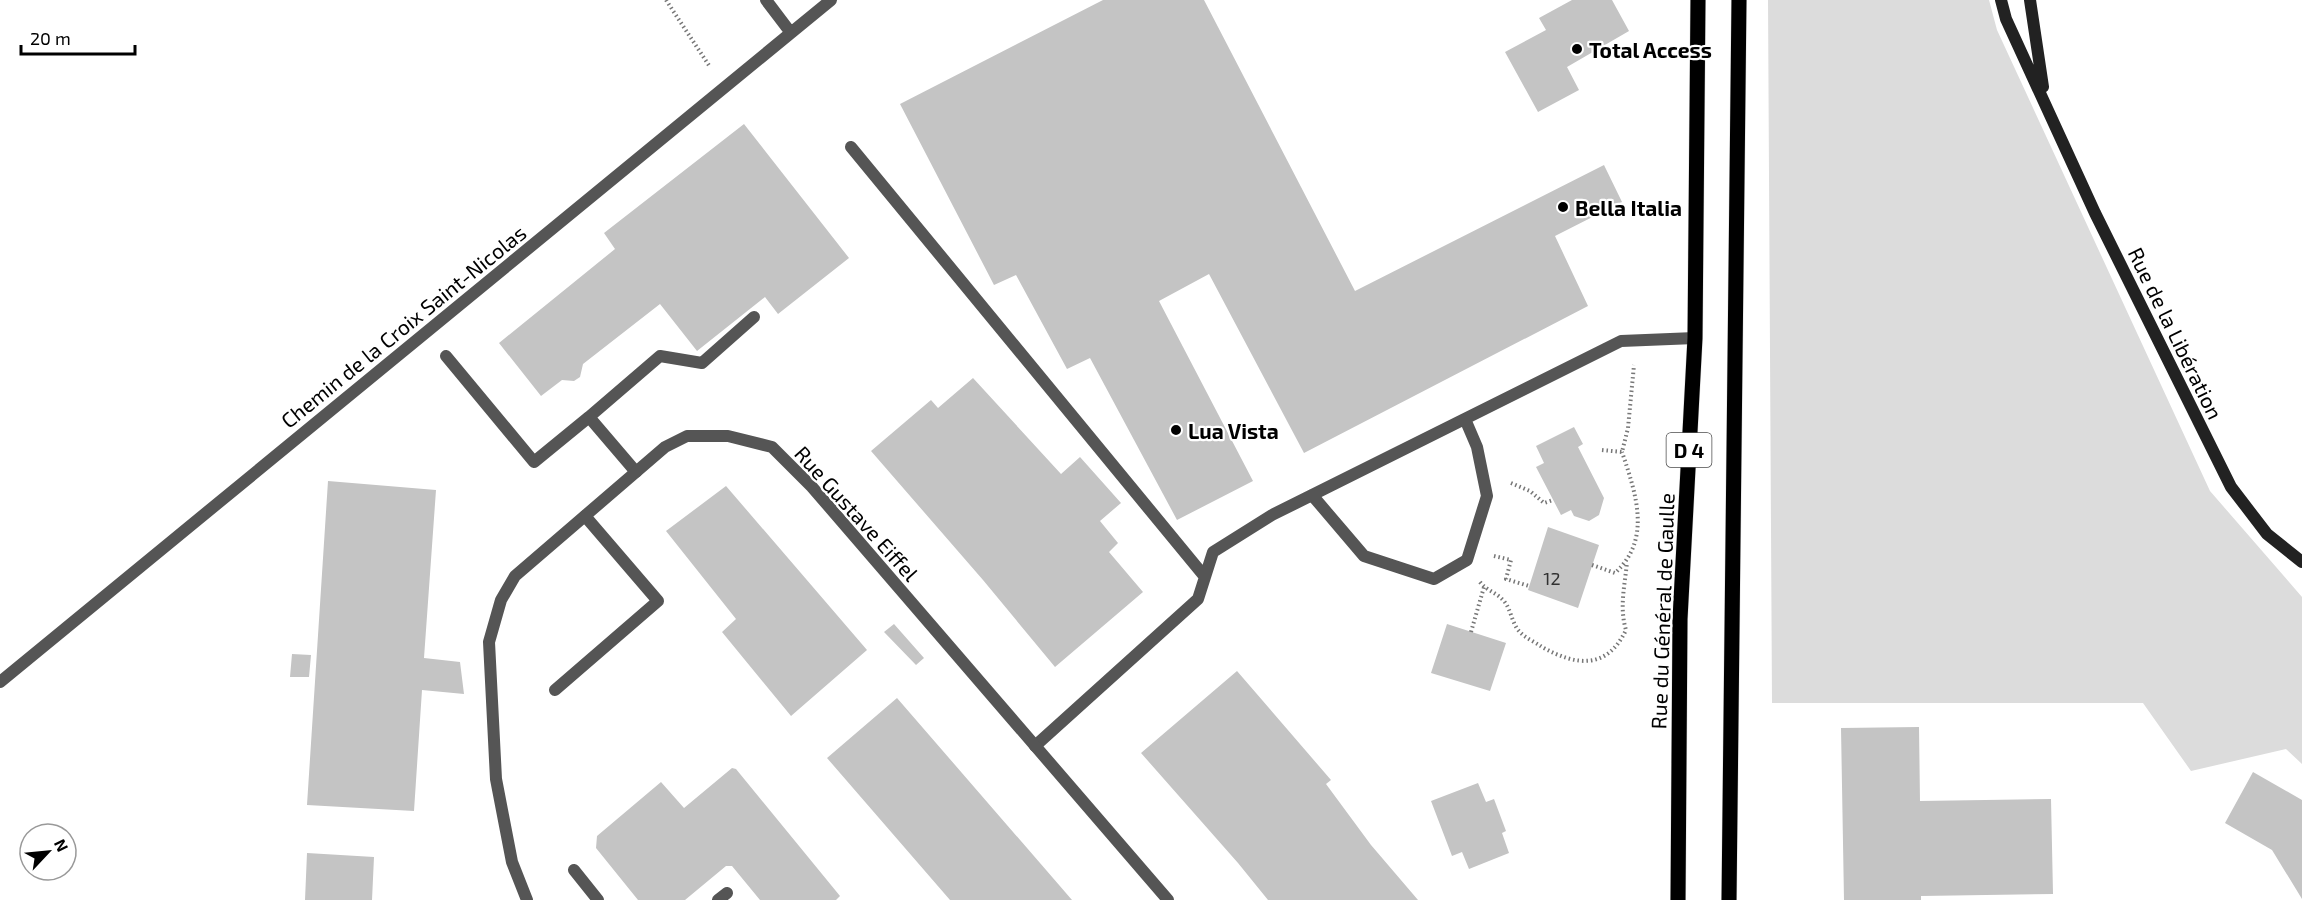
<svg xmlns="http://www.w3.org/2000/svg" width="2302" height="900" viewBox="0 0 2302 900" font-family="'Exo 2',sans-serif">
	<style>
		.green { fill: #dcdcdc }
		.building { fill: #c4c4c4 }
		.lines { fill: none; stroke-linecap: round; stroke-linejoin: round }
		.primary-casing { stroke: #dbdbdb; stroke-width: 16 }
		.path { stroke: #777; stroke-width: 4; stroke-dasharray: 1.5 3; stroke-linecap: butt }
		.service { stroke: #555; stroke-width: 12 }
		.minor { stroke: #555; stroke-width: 12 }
		.secondary { stroke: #222; stroke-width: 12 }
		.primary { stroke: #000; stroke-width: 15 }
		.poi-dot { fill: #000; stroke: #fff; stroke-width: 2 }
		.labels { text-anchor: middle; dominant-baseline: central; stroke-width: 4.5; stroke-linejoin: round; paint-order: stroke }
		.number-label { font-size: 18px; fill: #313131 }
		.shield { fill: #fff; stroke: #4c4c4c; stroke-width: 1.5 }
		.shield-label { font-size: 20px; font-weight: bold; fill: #000 }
		.poi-label { font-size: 21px; font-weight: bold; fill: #000; stroke: #fff; text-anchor: start }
		.street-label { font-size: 21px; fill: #000; stroke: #fff }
	</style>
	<rect width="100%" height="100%" fill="#fff"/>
	<path class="green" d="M1768,0H1989L1997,30L2210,491L2302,597V764L2286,749L2191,771L2143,703H1772Z"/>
	<path class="building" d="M1103,0H1204L1355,291L1604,165L1622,202L1555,236L1588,306L1304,453L1209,274L1159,301L1253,481L1177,520L1090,358L1067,369L1016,275L994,285L900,104Z
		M1572,0H1612L1629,31L1567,67L1579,90L1538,112L1505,52L1546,30L1539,18Z
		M744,124L849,258L778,314L765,297L697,351L660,304L583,364L580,377L574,381L562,380L541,396L499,343L615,249L604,233Z
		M973,378L1061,474L1080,457L1121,503L1100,521L1118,543L1109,552L1143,592L1055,667L983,580L871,451L931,400L938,408Z
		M1574,427L1583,444L1578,447L1604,498L1599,515L1589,521L1574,516L1571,510L1561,515L1536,467L1544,463L1536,446Z
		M328,481L436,490L424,658L460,662L464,694L422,690L414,811L307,805Z
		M726,486L867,650L791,716L722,632L736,619L666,531Z
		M1548,527L1599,545L1578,608L1528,590Z
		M894,624L924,658L916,665L884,632Z
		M1447,624L1506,643L1490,691L1431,673Z
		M292,654L311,655L309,677H290Z
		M1237,671L1331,780L1326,784L1371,845L1418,900H1268L1238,863L1141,753Z
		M897,698L1072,900H950L827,758Z
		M1919,727L1920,801L2051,799L2053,894L1921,896V900H1844L1841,728Z
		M732,768L736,769L840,896L836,900H760L732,866H726L685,900H638L596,848L597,836L661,782L684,808Z
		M2253,772L2302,800V899L2272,850L2225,823Z
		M1478,783L1486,802L1494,799L1506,831L1502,833L1509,853L1469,869L1462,852L1452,856L1431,801Z
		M307,853L374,857L372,900H305Z"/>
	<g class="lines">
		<g class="primary-casing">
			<path id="primary" d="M1678,900L1680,619L1695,338L1698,0
				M1729,900L1739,0"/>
		</g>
		<path class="path" d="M666,0L710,67
			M1602,450L1622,452L1628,428L1634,365
			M1511,483L1530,491L1544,503L1553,500
			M1494,556L1511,560L1506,579L1529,586
			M1592,565L1615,573C1652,539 1636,494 1622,452
			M1480,582C1486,590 1495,592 1502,599C1511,607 1511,622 1519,631C1525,638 1535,642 1542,647C1576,666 1607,670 1626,630C1619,607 1625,585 1627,562
			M1471,632L1484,587"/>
		<path class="service" d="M766,0L791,33
			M851,147L1205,577
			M446,356L534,462L589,417
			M636,472L589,417L660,356L702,363L754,317
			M1312,495L1364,556L1434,579L1467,560L1487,496L1477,447L1465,419
			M0,682L831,0
			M555,690L658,601L585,516
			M1035,746L1198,599L1213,552L1272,515L1621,341L1695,338
			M574,870L598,900
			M718,900L727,893"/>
		<path class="minor" d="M527,900L512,862L496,779L489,642L501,600L515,576L665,447L687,436H728L772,447L812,487L1168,900"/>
		<path class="secondary" d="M2001,0L2006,19L2095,213L2231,487L2267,534L2302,562
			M2030,0L2043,87"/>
		<use href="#primary" class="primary"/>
	</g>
	<g class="poi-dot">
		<circle cx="1577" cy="49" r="6"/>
		<circle cx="1563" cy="207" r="6"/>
		<circle cx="1176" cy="430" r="6"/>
	</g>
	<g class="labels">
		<g class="number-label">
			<text x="1552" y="578">12</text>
		</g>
		<rect class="shield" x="1666.5" y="433" width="45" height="34" rx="4.5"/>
		<g class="shield-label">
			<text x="1689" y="450">D 4</text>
		</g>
		<g class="poi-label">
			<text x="1589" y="49">Total Access</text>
			<text x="1575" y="207">Bella Italia</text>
			<text x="1188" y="430">Lua Vista</text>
		</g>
		<g class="street-label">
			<text transform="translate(403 326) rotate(-39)">Chemin de la Croix Saint-Nicolas</text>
			<text transform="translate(2176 333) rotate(64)">Rue de la Libération</text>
			<text transform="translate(857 513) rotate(48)">Rue Gustave Eiffel</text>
			<text transform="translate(1662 611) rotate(-88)">Rue du Général de Gaulle</text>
		</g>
	</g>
	<g transform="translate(48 852) rotate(64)"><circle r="28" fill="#ffffff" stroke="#999999" stroke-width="1.5"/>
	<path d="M0-4.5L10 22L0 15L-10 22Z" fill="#000000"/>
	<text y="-9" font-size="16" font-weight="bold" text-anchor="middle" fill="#000000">N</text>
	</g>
	<path d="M21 45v9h114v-9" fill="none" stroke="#000000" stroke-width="3"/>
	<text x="30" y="45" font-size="18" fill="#000000" stroke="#ffffff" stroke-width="4.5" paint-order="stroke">20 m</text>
</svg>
